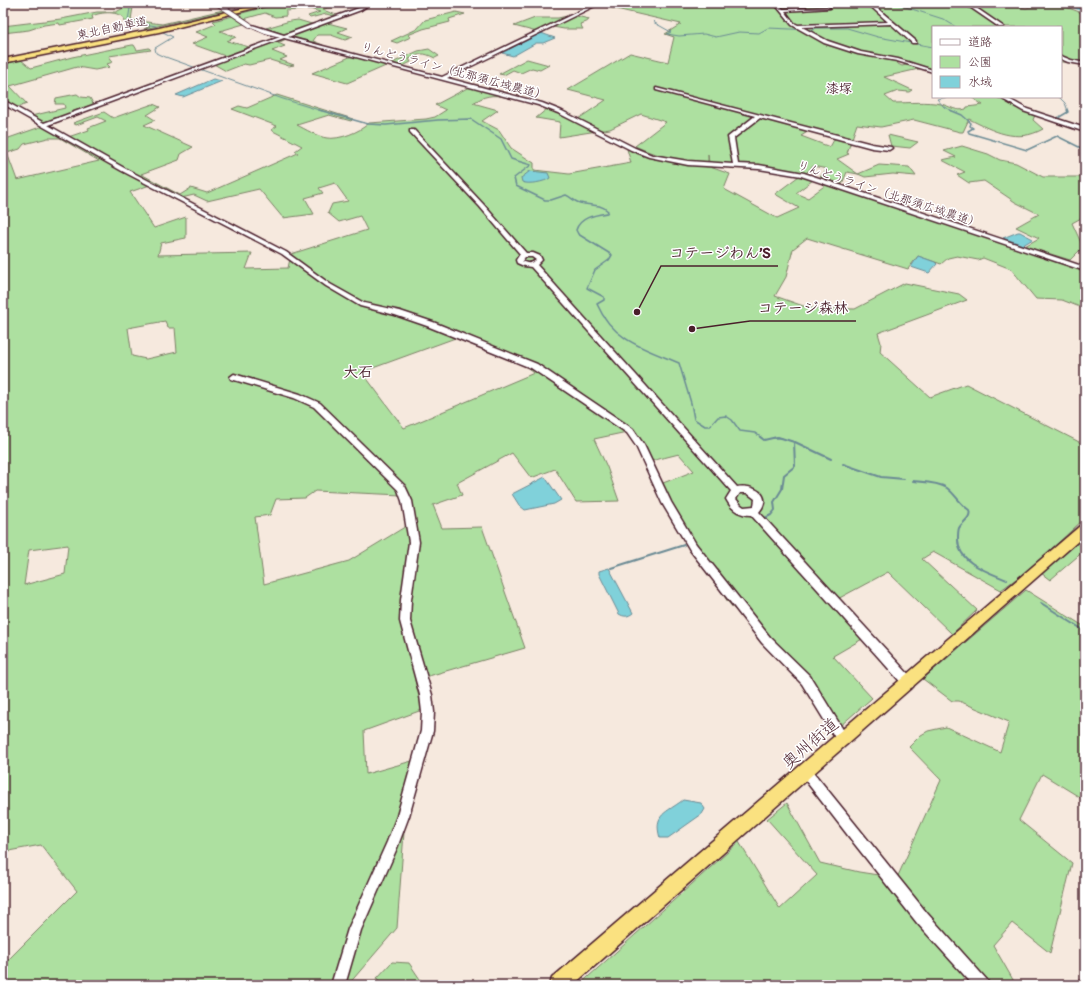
<svg xmlns="http://www.w3.org/2000/svg" width="1088" height="988" viewBox="0 0 1088 988" font-family="Itim,'Klee One',sans-serif">
	<style>
		.green { fill: #ade0a0; stroke: #7c8066; fill-rule: evenodd }
		.water { fill: #80d1da; stroke: #6a8a94 }
		.lines { fill: none; stroke-linecap: round; stroke-linejoin: round }
		.stream-far2 { stroke: #6a8a94; stroke-width: 1 }
		.stream-far1 { stroke: #6a8a94; stroke-width: 1.5 }
		.stream { stroke: #6a8a94; stroke-width: 2 }
		.river { fill: #80d1da; fill-rule: evenodd }
		.minor-casing { stroke: #4a1f2b; stroke-width: 3 }
		.highway-casing { stroke: #4a1f2b; stroke-width: 3 }
		.minor { fill: #fff; fill-rule: evenodd }
		.highway { fill: #fae180; fill-rule: evenodd }
		.minor-bridge-casing { stroke: #4a1f2b; stroke-width: 6; stroke-linecap: butt }
		.minor-bridge { stroke: #fff; stroke-width: 4.5 }
		.labels { text-anchor: middle; dominant-baseline: central; stroke-width: 3; stroke-linejoin: round; paint-order: stroke }
		.far-street-label { font-size: 12px; fill: #4a1f2b; stroke: #fff }
		.far-quarter-label { font-size: 13px; font-weight: bold; fill: #4a1f2b; stroke: #fff }
		.neighbourhood-label { font-size: 15px; font-weight: bold; fill: #4a1f2b; stroke: #fff }
		.near-street-label { font-size: 17px; fill: #4a1f2b; stroke: #fff }
		.leader { fill: none; stroke: #4a1f2b; stroke-width: 1.5 }
		.callout-dot { fill: #4a1f2b; stroke: #fff; stroke-width: 1.5 }
		.callout-label { font-size: 15px; text-anchor: middle; font-weight: bold; fill: #4a1f2b; stroke: #fff; stroke-width: 3; stroke-linejoin: round; paint-order: stroke }
	</style>
	<rect width="100%" height="100%" fill="#f6e9de"/>
	<filter id="ink" filterUnits="userSpaceOnUse"><feTurbulence type="fractalNoise" baseFrequency=".025" numOctaves="2"/><feDisplacementMap in="SourceGraphic" scale="8" xChannelSelector="R" yChannelSelector="G"/><feConvolveMatrix kernelMatrix="1 2 1 2 8 2 1 2 1" color-interpolation-filters="sRGB"/></filter>
	<g filter="url(#ink)">
		<path class="green" d="M127,3H168L133,7L131,20L162,24L223,10L225,11L144,29L150,26L123,21L125,20C119,10 101,12 92,16L93,19L60,25L59,23L44,25L29,30L3,33V26L61,19L97,12H116L127,6Z
			M282,3H347L346,7L327,8L323,10L339,16L338,17L326,14L310,18L308,16L320,12L310,9L286,11V16L275,17L265,13L244,19L238,14Z
			M590,3H992L1026,8L1036,6L1032,3H1055L1085,14V65L1071,62H1061V27H933V69L899,60L897,61L898,64L902,66L911,64L923,68L884,77L912,90L909,92L898,91L885,96L893,103C909,103 926,101 941,104C950,106 956,112 966,109L967,107L983,105L971,97H997L1016,108L1035,115L1033,120L1043,129C1017,144 993,131 969,119L963,132H960L914,120L881,127L857,124L847,153L849,154L837,159L858,174L847,172L842,184L820,177L827,169L813,166L806,173L765,166L709,163L708,154V163C682,161 658,157 635,146L666,122L641,114L610,129L559,137L560,122L536,118L547,109L574,121L578,119L606,100L568,90L630,53L668,62L674,37L665,34L681,24ZM809,131L835,138L830,147L801,136Z
			M456,12L465,14L449,19L450,22L423,29L408,35L411,37L397,43L391,41L417,29L425,20Z
			M572,15L589,19L588,21L580,24L583,29H564L553,27L541,33L514,26L535,18H558Z
			M233,16L244,24L220,31L236,37L227,41L253,48L282,37L286,39L278,43L285,46L272,51L287,57L280,60L294,65L289,66L270,60L249,65L244,64L226,71L212,63L228,57L192,44L208,37L196,32L216,24L213,21Z
			M298,20L315,25L324,22L347,28L338,32L353,37L345,40L331,35H317L313,41L323,45L286,35L266,28L290,21Z
			M132,45H134L137,50L149,48L151,50L109,56L113,62L107,64L110,67L95,70L77,67L10,86L27,104L15,108L3,101V64L21,60L31,68L72,57Z
			M429,49L439,56L435,58C422,52 422,53 409,59L411,62L403,66L392,63L418,51Z
			M352,56L388,65L347,83L312,73Z
			M527,59L549,65L540,70L532,68L521,73L513,70L504,75L499,74Z
			M471,86L507,95L505,97C492,94 484,96 473,103L498,110L482,121L499,130L511,148L534,163V170L569,174L631,163L627,149L653,158L680,164L710,167L730,174L724,189L777,218L799,208L775,194L799,176L813,180L796,193L808,198L827,184L1085,271V309L1062,300L1036,299L1011,269L983,258L978,260L957,256L948,258L941,264L918,256L908,269L807,238L793,249L786,277L775,296L809,308L855,309L905,283L959,294L967,300L878,333L881,343L880,352L930,397L966,384L1085,445V518L1031,568L1001,590L933,552L922,559L977,610L952,634L888,572L832,602L864,638L833,656L872,698L840,726L728,602L665,505L663,483L694,471L679,454L651,461L627,432L594,439L607,467L619,501L576,502L555,469L531,478L512,453L457,483L462,495L433,505L442,528L482,527L525,648L415,680L422,710L364,731L366,774L426,757L405,819L397,928L348,985H3V965L77,891L41,845L3,852V140L46,125L31,116L65,108L64,104H55L56,98L77,94L81,97L90,98L95,107L47,125L68,137L89,130L88,128L106,121L98,117L76,125L73,123L104,112L113,118L153,104L160,107L147,115L155,120L144,125L193,147L181,154L179,160L141,174L180,195L191,188L207,193L298,153L295,151L302,146L271,130L277,126L232,109L239,106L247,108L277,95L353,119L351,121L329,115L297,125C305,129 318,137 327,138C339,140 360,132 369,123L426,119L435,117L446,110L435,105ZM48,138H60L99,161L17,180L7,153L20,149L24,144ZM335,183L348,201L332,204L328,213L339,222L360,216L367,230L291,254L288,268L246,269L252,253L158,255L161,243L186,238V217L154,228L130,192L150,185L177,199L194,195L207,201L259,189L283,218L314,214L305,198L323,193L319,188ZM165,321L168,328H175L177,352L146,359L132,356L128,328ZM458,337L522,363L534,373L404,428L362,372ZM315,491L402,495L408,525L349,561L264,584L255,517L270,515L276,499L305,498ZM68,545L65,574L24,585L29,550Z
			M888,135L918,142L910,148L891,146Z
			M962,146L988,154L1000,160L1016,163L1043,177H1085V214L1083,217L1072,223L1083,247L1070,260L1025,246L1039,238L1016,227L1039,214L1015,202L984,181L969,183L957,175L965,172L942,160L956,157L944,151Z
			M879,165L909,167L916,176L893,174L865,177L858,174Z
			M1085,537V550L1050,580L1041,573Z
			M1026,590L1085,627V791L1081,798L1042,774L1019,820L1072,863L1050,953L1012,923L993,945L1016,985H974L966,976L958,985H579L739,842L780,909L817,875L767,819L787,803L820,863L859,872L897,878L941,780L909,747L921,735L928,731L946,727L1000,752L1009,722L959,701H952L923,679Z
			M392,962L409,963L424,985H382L377,978Z"/>
		<path class="water" d="M541,33L555,38L543,43H536L513,56L502,53L527,40L525,39Z
			M213,79L222,81L183,97L176,95Z
			M530,171L548,173L550,178C545,182 528,185 522,182L521,178Z
			M1018,232H1020L1033,239L1023,245L1003,238Z
			M918,256L935,262L937,264L929,273L911,267Z
			M545,477L561,500L554,504L525,510L519,505L512,494Z
			M609,568L633,613C628,617 624,617 619,614L599,574V571Z
			M683,800L701,803L705,809L702,814L668,838H660C653,814 666,813 683,800Z"/>
		<g class="lines">
			<path class="stream-far2" d="M129,3L130,8L128,21L156,26
				M893,3L943,19L956,27
				M656,19L653,22L671,32L667,34L679,36L704,34L716,37L739,32L759,33L768,28L813,30L816,28H847L878,37L933,47
				M163,32L173,37L155,48L156,53L160,55L283,99L322,111
				M948,97L937,99L944,107L952,111
				M1059,97L1065,103L1068,111"/>
			<path class="stream-far1" d="M319,110L368,124L386,125L438,120L471,119L501,139L511,159L531,165L514,178L516,186L545,200H551L566,195C571,197 575,202 580,203C591,206 599,203 608,211L607,213C595,215 580,217 576,230L578,234L612,255L609,260L595,270L587,288L604,297V300L597,304C613,341 645,349 679,363L691,403L694,419L705,426H710L718,417L726,416L732,420L740,431L755,433L762,438
				M950,110L962,115L971,123L970,126L973,128L968,131L969,133L1027,150L1057,136L1085,150
				M1058,120L1056,119L1068,112L1067,110
				M773,438H782"/>
			<path class="stream" d="M760,437L764,440L777,437
				M795,442L831,459
				M843,464L881,477L904,479
				M913,481C923,482 938,482 947,488C955,494 960,504 969,510C972,518 962,522 959,528C958,531 958,534 958,538C957,563 988,572 1007,580
				M765,518L771,515L775,510L774,502L782,489L784,475L795,466L794,442L778,437
				M611,568L684,545
				M1041,603L1085,631"/>
			<path class="river" d="M1063,3H1071L1085,9V13Z"/>
			<g class="minor-casing">
				<path id="minor" d="M366,3H371L361,10L288,37L442,77L596,3H601L447,78L542,103L562,111L635,148L652,155L688,161L733,164L728,137L755,116L656,90V88L872,144L891,147L892,148L889,150L872,148L760,118L734,138L738,164L759,165L804,173L1085,267V271L801,176L759,169L688,165L649,157L631,150L558,113L538,105L284,38L48,125L126,169L286,252L330,284L364,303L400,311L433,322L537,364L633,429L644,445L671,502L696,544L770,637L810,676L847,736L849,740L847,744L843,746L839,744L802,684L762,643L690,550L662,503L636,446L627,433L531,368L427,326L395,315L360,306L326,286L282,254L122,171L3,104V101H5L44,123L280,37L265,33L249,26V24L284,35L359,8Z
					M774,3H778L783,9L828,7L830,8L785,11L794,23L798,25L888,22L867,3H871L916,41V43H912L891,24L802,27L828,41L861,52L898,59L933,70V72L897,61L858,54L824,43L792,25Z
					M964,3H969L1004,27H999Z
					M1061,56L1071,60L1085,63V65L1068,62L1061,59Z
					M999,97H1005L1027,109L1085,128V132L1023,111Z
					M410,130H414L484,205L526,253H533L540,256L542,260L537,265L737,487C753,484 774,495 759,512L913,679L914,683L913,687L909,688L905,687L751,515C739,515 731,509 726,499L731,491L531,267L524,266L517,263L516,260L520,254L480,207L410,132ZM525,257H532L536,260C531,264 527,264 522,261ZM740,493H747L755,499L754,506L744,507L741,505L736,499Z
					M234,374L300,394L320,403L405,486L412,501L419,542L411,600L410,621L432,695L434,712L433,731L409,816L397,848L361,930L345,985H331L348,929L387,842L397,816L421,731L422,712L420,695L400,621L401,600L409,542L402,501L398,490L314,407L294,398L231,379L230,377Z
					M806,766L810,768L927,913L987,980L989,985H973L917,923L853,842L802,776L800,772L802,768Z"/>
			</g>
			<g class="highway-casing">
				<path id="highway" d="M265,3H275L159,32L3,63V59L159,28Z
					M1085,523V535L573,985H550L552,978L1081,525Z"/>
			</g>
			<use href="#minor" class="minor"/>
			<use href="#highway" class="highway"/>
			<g class="minor-bridge-casing">
				<path id="minor-bridge" d="M217,3L250,25"/>
			</g>
			<use href="#minor-bridge" class="minor-bridge"/>
		</g>
	</g>
	<g class="labels">
		<g class="far-street-label">
			<text transform="translate(112 28) rotate(-12)">東北自動車道</text>
			<text transform="translate(454 71) rotate(15)">りんどうライン（北那須広域農道）</text>
			<text transform="translate(889 194) rotate(18)">りんどうライン（北那須広域農道）</text>
		</g>
		<g class="far-quarter-label">
			<text x="839" y="88">漆塚</text>
		</g>
		<g class="neighbourhood-label">
			<text x="358" y="372">大石</text>
		</g>
		<g class="near-street-label">
			<text transform="translate(810 743) rotate(-41)">奥州街道</text>
		</g>
	</g>
	<path class="leader" d="M637 312L661 266H778M692 329L750 321H856"/>
	<g class="callout-dot">
		<circle cx="637" cy="312" r="4"/>
		<circle cx="692" cy="329" r="4"/>
	</g>
	<g class="callout-label">
		<text x="720" y="258">コテージわん’S</text>
		<text x="803" y="313">コテージ森林</text>
	</g>
	<rect width="1088" height="988" fill="none" stroke="#fff" stroke-width="16"/>
	<rect x="8" y="8" width="1072" height="972" fill="none" stroke="#4a1f2b" stroke-width="1.5" filter="url(#ink)"/>
	<rect x="932" y="26" width="130" height="72" fill="#ffffff" stroke="#b7a5aa"/>
	<rect x="940" y="39" width="20" height="6" fill="#ffffff" stroke="#b7a5aa"/>
	<text x="968" y="46" font-size="12" fill="#4a1f2b">道路</text>
	<rect x="940" y="56" width="20" height="12" fill="#ade0a0" stroke="#b7a5aa"/>
	<text x="968" y="66" font-size="12" fill="#4a1f2b">公園</text>
	<rect x="940" y="76" width="20" height="12" fill="#80d1da" stroke="#b7a5aa"/>
	<text x="968" y="86" font-size="12" fill="#4a1f2b">水域</text>
</svg>
